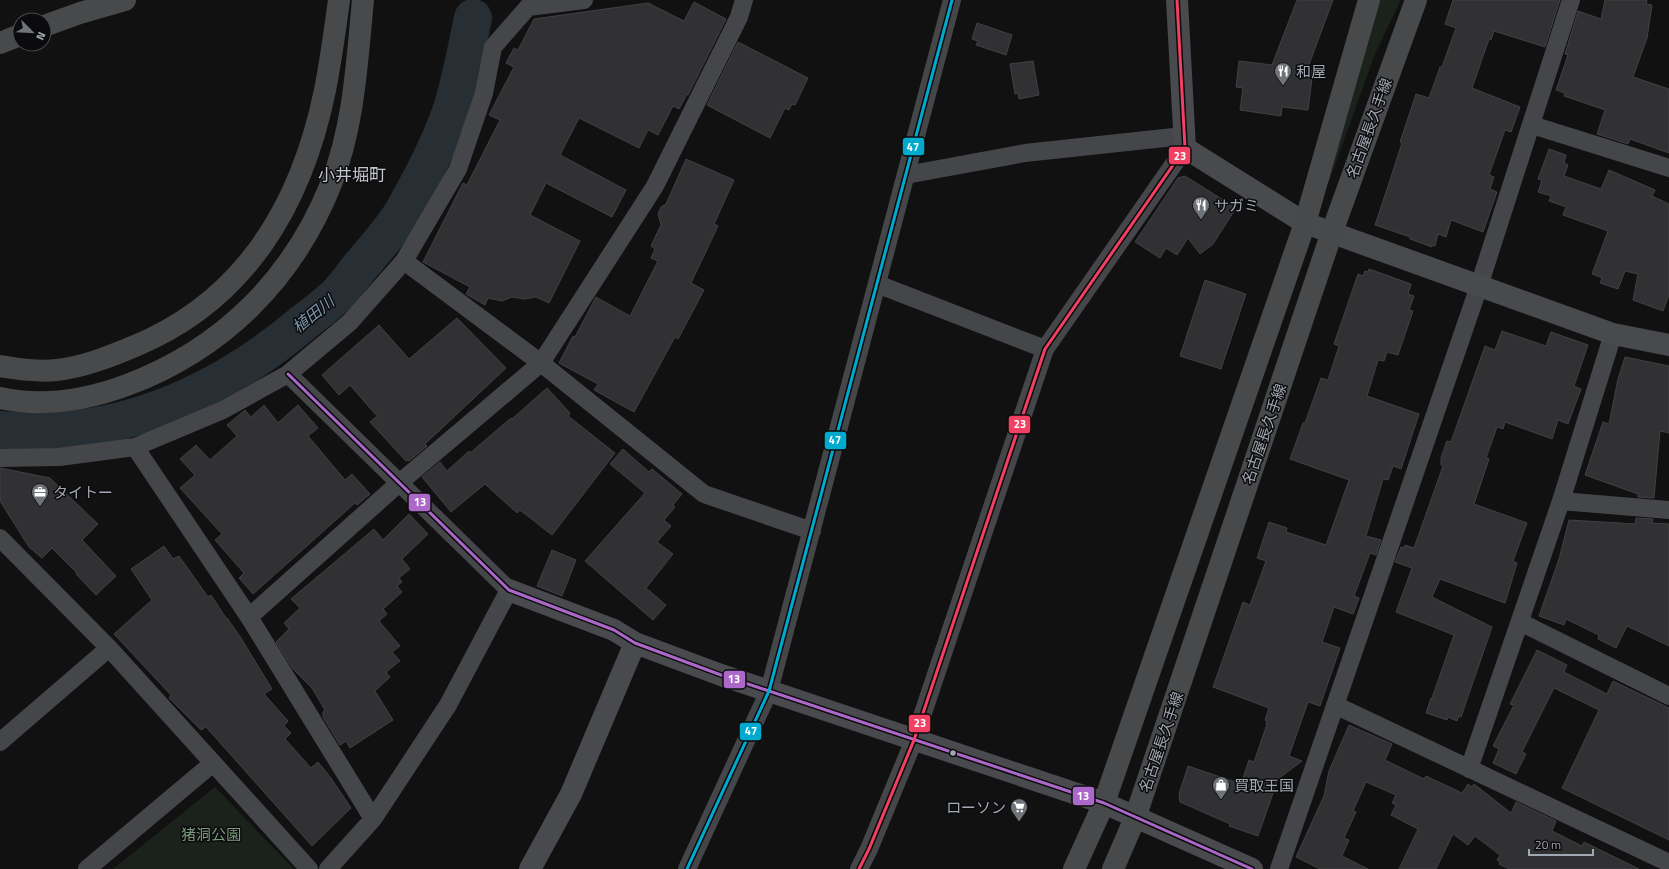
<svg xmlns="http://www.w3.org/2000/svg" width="1669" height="869" viewBox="0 0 1669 869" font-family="'Titillium Web','Noto Sans JP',sans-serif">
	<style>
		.green { fill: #1b211b }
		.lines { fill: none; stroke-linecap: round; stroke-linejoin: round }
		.river { stroke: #272e34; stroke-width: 38 }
		.building { fill: #313133; stroke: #404144 }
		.street { stroke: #454649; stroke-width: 18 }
		.secondary { stroke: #494a4d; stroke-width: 22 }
		.primary { stroke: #48494b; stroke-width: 22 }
		.highway { stroke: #47494b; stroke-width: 22 }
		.bus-1-casing { stroke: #0b0b0d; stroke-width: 6 }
		.bus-2-casing { stroke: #0b0b0d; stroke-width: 6 }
		.bus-3-casing { stroke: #0b0b0d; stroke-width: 6 }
		.bus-1 { stroke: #ac68c9; stroke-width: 3 }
		.bus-2 { stroke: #00a9ce; stroke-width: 3 }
		.bus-3 { stroke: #f24062; stroke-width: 3 }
		.bus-dot { fill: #a2a8b2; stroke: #0b0b0d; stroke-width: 1.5 }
		.labels { text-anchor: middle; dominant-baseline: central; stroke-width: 3; stroke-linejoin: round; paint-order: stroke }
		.poi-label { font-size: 15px; fill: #a2a8b2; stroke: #0b0b0d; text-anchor: start }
		.street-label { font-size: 15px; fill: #a2a8b2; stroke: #0b0b0d }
		.park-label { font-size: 15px; fill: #799d7a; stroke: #0b0b0d }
		.water-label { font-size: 16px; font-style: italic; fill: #7997ad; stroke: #0b0b0d }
		.quarter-label { font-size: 17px; fill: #c3c6ce; stroke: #0b0b0d }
		.line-badge { stroke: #0b0b0d; stroke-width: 1.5 }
		.badge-label { font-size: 11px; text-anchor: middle; font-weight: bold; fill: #fff }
	</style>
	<rect width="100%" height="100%" fill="#111"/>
	<path class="green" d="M1377,0H1401L1375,54L1329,182L1326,180Z
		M215,787L294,869H113Z"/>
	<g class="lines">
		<path class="river" d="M0,430C115,441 218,395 304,322C315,314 326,305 336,296C347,285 355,272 365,261C378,245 393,229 403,212C421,180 444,137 454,102C462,75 467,46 473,18"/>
	</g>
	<path class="building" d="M1297,0H1333L1307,70L1313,71L1308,110L1282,107L1281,116L1240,110L1243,88L1236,87L1239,61L1272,65Z
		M1453,0H1560L1545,47L1494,31L1491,40L1489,39L1472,88L1520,107L1511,132L1505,130L1489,175L1494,177L1490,189L1497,192L1483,232L1451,220L1446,237L1438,234L1435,246L1432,245V247L1410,239V237L1375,225L1389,183L1402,143L1400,142L1416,94L1429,98L1440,67H1442L1456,28L1445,24Z
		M1605,0H1647L1646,4L1652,5L1647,38L1633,77L1669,89V153L1630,139L1628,144L1597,134L1605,110L1564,96L1565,93L1556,90L1568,55L1565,54L1578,11L1601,19Z
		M694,2L726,19L688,95L687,94L679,109L673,106L658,135L648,130L639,148L579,118L560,155L626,190L612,217L546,183L530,215L580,241L549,303L536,297L525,299L512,297L502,301L488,298L485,305L466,294L470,287L423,262L463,183L467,185L500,120L489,115L514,67L506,63L514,48L518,50L534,19L648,3L684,21Z
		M977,23L1012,35L1006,55L976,45L978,41L972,39Z
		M738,42L808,78L795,105L792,104L789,110L785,108L770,138L707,105Z
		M1033,61L1039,95L1019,99L1018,93L1015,94L1010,64Z
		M1549,149L1566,155L1564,163L1568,165L1564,176L1601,189L1609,170L1655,190L1652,196L1669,204V295L1663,311L1633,300L1638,274L1625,271L1618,289L1600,283L1602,278L1592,274L1608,231L1563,215L1566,207L1549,201L1551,196L1538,192L1542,180L1538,179Z
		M686,159L734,180L714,224L718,226L691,283L704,290L678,339L675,337L634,412L594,390L598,384L559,363L573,336L575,337L596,297L630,316L658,261L651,258L655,249L651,246L661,225L658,214L661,207L666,204Z
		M1185,176L1236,208L1213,244L1200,254L1188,238L1177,255L1166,248L1160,258L1135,242L1178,178Z
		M1369,269L1411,284L1408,294L1414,296L1409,310L1413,311L1398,355L1387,352L1384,361L1378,360L1367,396L1419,414L1401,469L1393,466L1388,480L1383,479L1366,536L1381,540L1376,555L1370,553L1354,596L1359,598L1353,614L1334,607L1322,642L1340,648L1320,706L1308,702L1289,756L1302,761L1278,779L1258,836L1229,826L1230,824L1180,802L1179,794L1188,766L1241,784L1249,760L1254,762L1267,724H1266L1267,721L1265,720L1269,708L1213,687L1243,602L1250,605L1266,561L1257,558L1269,522L1287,528L1286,532L1326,545L1349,480L1290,459L1303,423H1305L1321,378L1328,380L1339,346L1334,344L1358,274L1363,276L1365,271L1368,272Z
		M1205,280L1246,294L1221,369L1180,356Z
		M457,318L506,368L425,444L427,446L409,461L408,460L406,461L370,422L377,416L350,385L339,395L322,375L379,325L409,359Z
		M1502,331L1546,346L1551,332L1588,345L1574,386L1581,389L1568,424L1558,420L1552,439L1505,422L1503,429L1497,427L1486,458L1489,459L1474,504L1527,523L1513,561L1517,563L1505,603L1440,579L1432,597L1492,627L1461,717L1459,716L1457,721L1448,717L1447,720L1426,713L1431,698H1432L1454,635L1396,612L1412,568L1395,562L1401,547L1404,548L1405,545L1414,548L1443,466L1441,465V458L1447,441L1451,442L1485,346L1495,350Z
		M1625,357L1669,366V433L1660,431L1654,498L1638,497V494L1585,475L1603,422L1609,424L1618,379Z
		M547,388L570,413L568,416L615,453L552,535L520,510L517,513L485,484L451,512L422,477L440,462L447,471L469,451L470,453L511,418L512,419Z
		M264,405L278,423L298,405L318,428L308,436L345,480L352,474L370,494L357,505L355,503L253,594L239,578L244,573L215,540L222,534L180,488L195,475L180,459L196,445L210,460L237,436L227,425L245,410L251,417Z
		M623,449L649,472L652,469L682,494L673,505L675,507L664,520L671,526L657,542L673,554L646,588L666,605L653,620L585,561L645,493L610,464Z
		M0,468L50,478L98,524L82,540L116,576L96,595L76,574L77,573L52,548L42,558L29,547L0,501Z
		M409,514L428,534L402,559L410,569L399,578L402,582L397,586L402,592L383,609L387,614L379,621L400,646L392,652L400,661L386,672L390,677L375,691L393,720L350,748L346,741L340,745L323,717V712L325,710L312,688L293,669L276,642L289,629L284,623L300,608L291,599L374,529L383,540Z
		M1636,518L1653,519L1652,523L1669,524V646L1627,626L1616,648L1598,639L1599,635L1566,619L1564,625L1539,616L1559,559L1569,520L1635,524Z
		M164,546L173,559L179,556L208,597L211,595L226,618H227L241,638L272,689L264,694L288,721L284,726L291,733L285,739L311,768L318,762L331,778L351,808L312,846L206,727L201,730L169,698L171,695L114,634L152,600L131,569Z
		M552,550L576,560L562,596L537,586Z
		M1537,650L1567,665L1564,672L1607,694L1613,681L1669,708V840L1562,788L1599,710L1554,688L1522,752L1526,754L1516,774L1493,763L1499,749L1493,746L1514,705L1510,704Z
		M1349,725L1392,744L1385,760L1424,779L1426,776L1462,793L1468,784L1472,787L1474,784L1511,813L1516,802L1556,821L1552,831L1582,846L1584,842L1639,869H1509L1499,864L1500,862L1497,860L1500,855L1475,836L1468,845L1453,834L1436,869H1399L1418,829L1391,815L1396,805L1392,803L1396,795L1366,782L1353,811L1356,812L1344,838L1349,840L1342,856L1368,869H1320L1296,857L1324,796L1329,771Z"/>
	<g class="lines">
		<path class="street" d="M1532,125L1669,168
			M906,175L1025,153L1183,136
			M404,261L541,363L704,494L812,531
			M877,284L1045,349
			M288,374L509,590L448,705L373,819L328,869
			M135,447L249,617L373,819
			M0,458L59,457L135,447L223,410L288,374L350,322L404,261L458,169L484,93L493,47L528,7L584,0
			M1561,501L1669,510
			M0,538L109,648L309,869
			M249,617L398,484L541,363L655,186L739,17L744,0
			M1520,622L1669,696
			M1335,705L1669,863
			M0,742L109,648
			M1469,769L1561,501L1613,334
			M87,869L213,763
			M687,869L769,691L952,0
			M859,869L869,849L914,740L1045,349L1185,148
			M1279,869L1479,286L1571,0"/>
		<path class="secondary" d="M1177,0L1185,148L1305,223L1613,334L1669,345
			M509,590L614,630L635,643L721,675L1104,803L1252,869
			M530,869L571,794L635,643"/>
		<path class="primary" d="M1074,869L1104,803L1305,223L1369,0
			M1113,869L1135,818L1332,232L1416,0"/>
		<path class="highway" d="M44,26L80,13L125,0
			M0,43L20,35
			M0,366C19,369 38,372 57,370C84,367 111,356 135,346C246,300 302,203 325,90C331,60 335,30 339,0
			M0,398C42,407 87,400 127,385C223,349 293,279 331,184C354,126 357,62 363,0"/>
		<g class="bus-1-casing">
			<path id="bus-1" d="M288,374L509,590L614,630L635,643L721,675L1104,803L1252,869"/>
		</g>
		<g class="bus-2-casing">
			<path id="bus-2" d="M687,869L769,691L952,0"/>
		</g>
		<g class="bus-3-casing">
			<path id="bus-3" d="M859,869L869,849L914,740L1045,349L1185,148L1177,0"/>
		</g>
		<use href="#bus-1" class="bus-1"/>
		<use href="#bus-2" class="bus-2"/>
		<use href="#bus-3" class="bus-3"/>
	</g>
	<defs>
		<g id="restaurant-pin" transform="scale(0.9)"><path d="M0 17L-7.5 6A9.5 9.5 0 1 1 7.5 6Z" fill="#6f737a" stroke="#0b0b0d"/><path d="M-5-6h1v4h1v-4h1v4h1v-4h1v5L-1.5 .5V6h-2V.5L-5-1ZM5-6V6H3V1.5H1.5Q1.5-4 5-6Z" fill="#fff"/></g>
		<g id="office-pin" transform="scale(0.9)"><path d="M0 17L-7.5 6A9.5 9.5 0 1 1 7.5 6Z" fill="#6f737a" stroke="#0b0b0d"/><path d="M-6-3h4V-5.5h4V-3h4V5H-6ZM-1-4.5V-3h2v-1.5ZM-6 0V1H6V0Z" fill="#fff"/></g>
		<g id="shop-pin" transform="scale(0.9)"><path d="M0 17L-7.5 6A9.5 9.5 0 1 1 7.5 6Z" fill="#6f737a" stroke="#0b0b0d"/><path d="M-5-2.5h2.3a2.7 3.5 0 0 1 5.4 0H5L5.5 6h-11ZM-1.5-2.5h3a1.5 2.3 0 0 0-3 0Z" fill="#fff"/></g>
		<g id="supermarket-pin" transform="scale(0.9)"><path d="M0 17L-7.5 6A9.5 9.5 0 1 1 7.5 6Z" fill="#6f737a" stroke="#0b0b0d"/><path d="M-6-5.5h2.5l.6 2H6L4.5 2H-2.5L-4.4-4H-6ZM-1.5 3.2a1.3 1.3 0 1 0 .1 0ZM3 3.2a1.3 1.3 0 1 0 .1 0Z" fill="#fff"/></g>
	</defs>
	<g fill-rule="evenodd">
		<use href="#restaurant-pin" x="1283" y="71"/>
		<use href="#restaurant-pin" x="1201" y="205"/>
		<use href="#office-pin" x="40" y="492"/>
		<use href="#shop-pin" x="1221" y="785"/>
		<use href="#supermarket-pin" x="1019" y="807"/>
	</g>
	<circle class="bus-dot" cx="953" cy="753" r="3.5"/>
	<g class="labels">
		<g class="poi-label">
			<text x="1296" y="71">和屋</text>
			<text x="1214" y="205">サガミ</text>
			<text x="53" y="492">タイトー</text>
			<text x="1234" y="785">買取王国</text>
			<text x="1006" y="807" text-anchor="end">ローソン</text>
		</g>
		<g class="street-label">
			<text transform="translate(1369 128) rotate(-70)">名古屋長久手線</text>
			<text transform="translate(1264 434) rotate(-71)">名古屋長久手線</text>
			<text transform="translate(1161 742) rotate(-71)">名古屋長久手線</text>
		</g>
		<g class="park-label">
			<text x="211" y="834">猪洞公園</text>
		</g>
		<g class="water-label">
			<text transform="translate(313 314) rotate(-39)">植田川</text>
		</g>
		<g class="quarter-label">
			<text x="352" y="175">小井堀町</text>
		</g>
	</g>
	<g class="line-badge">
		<rect x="902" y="137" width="23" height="19" rx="4" fill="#00a9ce"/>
		<rect x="1168" y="146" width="23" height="19" rx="4" fill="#f24062"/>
		<rect x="1008" y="415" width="23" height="19" rx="4" fill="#f24062"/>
		<rect x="824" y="431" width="23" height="19" rx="4" fill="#00a9ce"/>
		<rect x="408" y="493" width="23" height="19" rx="4" fill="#ac68c9"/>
		<rect x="723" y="670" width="23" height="19" rx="4" fill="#ac68c9"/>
		<rect x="908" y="714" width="23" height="19" rx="4" fill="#f24062"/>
		<rect x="739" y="722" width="23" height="19" rx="4" fill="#00a9ce"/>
		<rect x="1072" y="786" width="23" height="20" rx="4" fill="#ac68c9"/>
	</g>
	<g class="badge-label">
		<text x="913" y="151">47</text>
		<text x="1180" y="160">23</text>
		<text x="1020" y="428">23</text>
		<text x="835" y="444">47</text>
		<text x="420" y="506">13</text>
		<text x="734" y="683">13</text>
		<text x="920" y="727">23</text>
		<text x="751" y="735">47</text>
		<text x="1083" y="800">13</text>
	</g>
	<g transform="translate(32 32) rotate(114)"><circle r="19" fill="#0b0b0d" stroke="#474a4f"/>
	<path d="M0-3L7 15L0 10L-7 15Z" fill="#6f737a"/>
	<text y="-6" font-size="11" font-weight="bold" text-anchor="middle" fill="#a2a8b2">N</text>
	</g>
	<path d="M1529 849v6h64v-6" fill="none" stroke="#a2a8b2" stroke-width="2"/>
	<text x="1535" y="849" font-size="12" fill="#a2a8b2" stroke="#0b0b0d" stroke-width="3" paint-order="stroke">20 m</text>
</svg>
